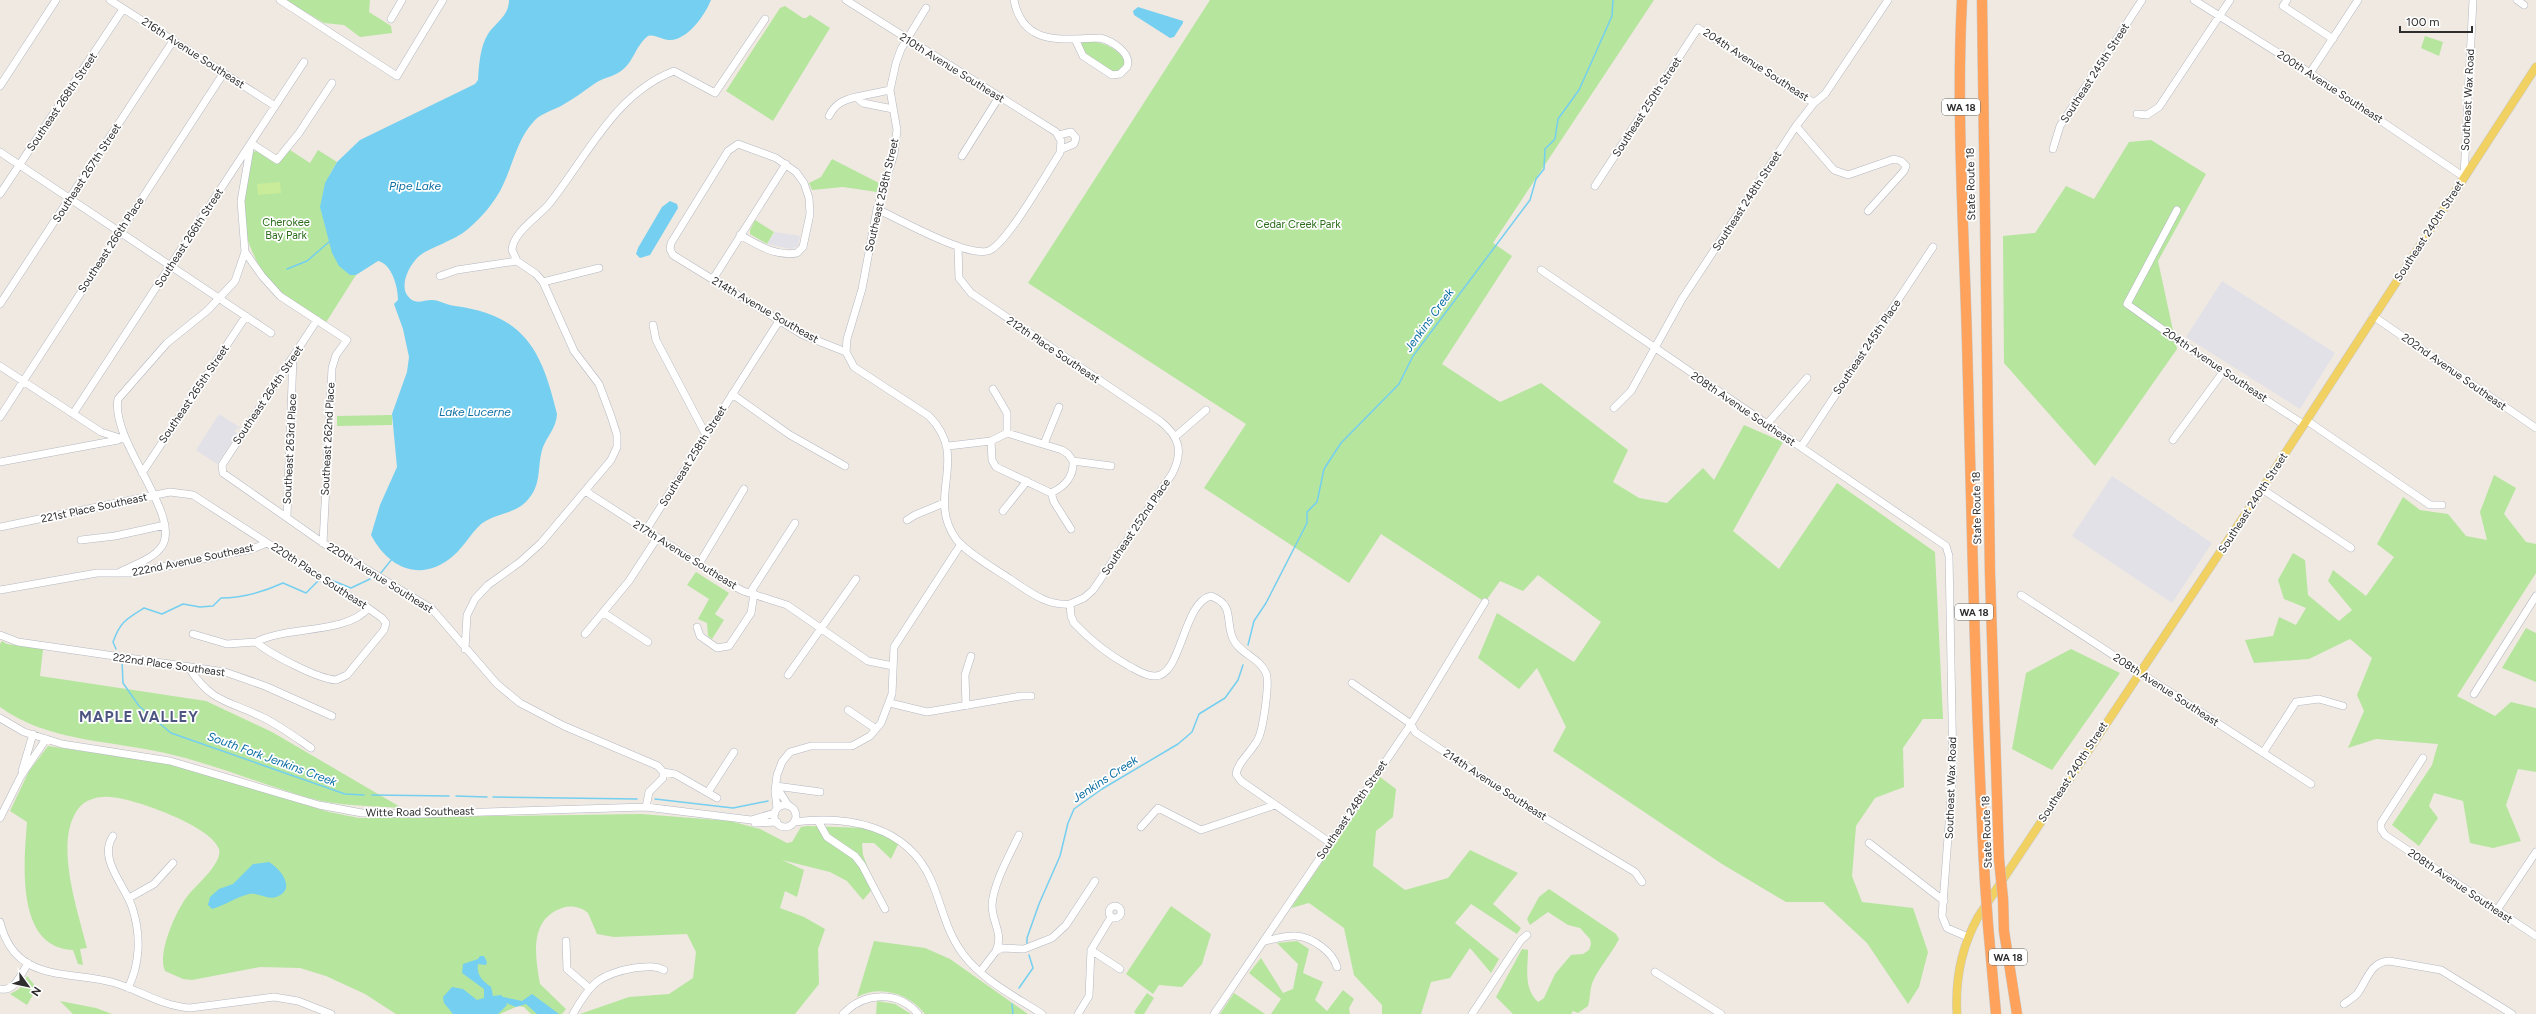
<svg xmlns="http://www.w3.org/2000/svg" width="2536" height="1014" viewBox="0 0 2536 1014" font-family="Figtree,sans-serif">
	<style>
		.industrial { fill: #e3e1e8 }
		.green { fill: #b6e59e }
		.pitch { fill: #c9ec9a }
		.water { fill: #75cff0 }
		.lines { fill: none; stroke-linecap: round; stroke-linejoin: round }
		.stream { stroke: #75cff0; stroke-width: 1.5 }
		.minor-casing { stroke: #b4b7c1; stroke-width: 8 }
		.major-casing { stroke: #c9c9c9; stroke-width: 9 }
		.highway-casing { stroke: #c9c9c9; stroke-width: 11 }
		.minor { stroke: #fff; stroke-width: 7 }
		.major { stroke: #f2d163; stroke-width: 8 }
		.highway { stroke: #ffa35c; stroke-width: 10 }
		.highway-bridge-casing { stroke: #c9c9c9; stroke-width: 11; stroke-linecap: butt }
		.highway-bridge { stroke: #ffa35c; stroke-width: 10 }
		.labels { text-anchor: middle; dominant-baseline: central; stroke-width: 3.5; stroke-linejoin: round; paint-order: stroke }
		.shield { fill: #fff; stroke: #6d6d6d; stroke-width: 1 }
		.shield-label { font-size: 10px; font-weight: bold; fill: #2e2e2e }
		.street-label { font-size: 11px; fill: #2e2e2e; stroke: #fff }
		.park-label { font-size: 11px; fill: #2c6e1b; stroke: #fff }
		.water-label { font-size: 12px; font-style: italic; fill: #0d6fa3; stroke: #fff }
		.district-label { font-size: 15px; font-weight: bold; letter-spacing: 1px; fill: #4d5680; stroke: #fff }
	</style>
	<rect width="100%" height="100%" fill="#efe9e1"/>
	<path class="industrial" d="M775,232L800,236L798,246L791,249L767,244Z
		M2222,281L2335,353L2300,409L2186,337Z
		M219,414L241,428L236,429L235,431L237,434L217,464L196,450Z
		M2112,476L2212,543L2172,603L2072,536Z"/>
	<path class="green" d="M285,0H370L369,12L391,26L392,33L360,37L344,25L324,23Z
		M1210,0H1654L1493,243L1512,256L1442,364L1500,402L1541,383L1628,450L1613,482L1639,498L1667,503L1703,468L1714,480L1744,425L1783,442L1733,531L1779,569L1837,483L1935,552L1943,719H1923L1903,748L1904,787L1875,798L1856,826L1852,876L1862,902L1913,908L1928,952L1919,987L1908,1004L1867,943L1823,902H1786L1722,864L1553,751L1566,727L1537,668L1519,689L1478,658L1497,613L1574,662L1601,622L1538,575L1523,591L1500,581L1485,602L1381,534L1349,583L1204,488L1246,424L1028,283Z
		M785,6L803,18H806L810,15L830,28L773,121L726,91L780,8Z
		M2425,36L2443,42L2439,56L2421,48Z
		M1083,41C1099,41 1114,45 1124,59V65L1119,72C1105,73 1088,58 1081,46Z
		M2151,140L2206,174L2158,261L2177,349L2095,466L2004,363L2003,236L2035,233L2066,186L2094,199L2129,142Z
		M290,150L310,163L318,150L337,162C308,206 326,235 350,275H356L325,324C311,315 293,306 281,295C262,278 243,238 242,213C242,193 249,171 252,152L257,151L277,163Z
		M832,159L879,183L877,192L843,187L812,190L809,183L821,177Z
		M755,220L774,232L767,244L750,234V230Z
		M392,415V425L337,426V416Z
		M2494,475L2516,488L2504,514L2526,542L2536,544V573L2457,696L2495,716L2511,702L2536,708V772L2518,769L2506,805L2521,841L2493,848L2470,843L2463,801L2434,793L2429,806L2438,818L2419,846L2392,825L2432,765L2438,744L2376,739L2348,748L2364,711L2357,695L2372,658L2350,639L2309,659L2254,663L2245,640L2273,636L2279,617L2296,625L2306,608L2284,599L2278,580L2293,553L2305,560L2308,595L2339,621L2352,610L2328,581L2333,570L2366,596L2394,557L2377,544L2403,497L2420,510L2448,514L2466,536L2487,540L2480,512Z
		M696,572L729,593L715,614L724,620L712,639L708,636L707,623L698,619L709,599L687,585Z
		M2526,628L2536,633V682L2502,668Z
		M2,641L7,644L43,649L40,676L206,701L272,732L402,808C372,806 339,806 309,798C261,784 214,764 165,753C108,740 49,742 0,707V644Z
		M2071,649L2120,673L2052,770L2012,749L2026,673Z
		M48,746L170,764L329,812L359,818L641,814L730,821L760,829L787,843L792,842L801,827L807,826L865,828L900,840L891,859L874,843H862L863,855L875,886L863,900L847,881L830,872L782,860L804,870L797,897L785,891L780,908L804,917L825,929L818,949L819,984L795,1014H580L629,997L669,994L693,978L696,952L687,934L614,937L597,934L588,913C581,907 571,905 562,908C529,919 535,957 540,984L566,1009L562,1014H531L524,1007L518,1006L500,1014H396L365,994L326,976L300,968L260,967L192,980L183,979L165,971C157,954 175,913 186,898C195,886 208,876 215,864C219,858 221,852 218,847C208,825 133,798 110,797C97,796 83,800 76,812C55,846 78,911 87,948L80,949L83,965L78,964L73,950C15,948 24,862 27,822L10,811L29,771Z
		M1380,777L1396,789L1393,817L1376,831L1373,866L1405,890L1448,878L1470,850L1518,873L1493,904L1521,928L1517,934L1471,904L1455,923L1499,959L1491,973L1470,948L1450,978L1431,982L1421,1014H1382V1005L1354,975L1344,928L1309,903L1291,908Z
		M1549,889L1616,934L1619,939C1612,953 1601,965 1594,979C1589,989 1591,996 1588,1006L1578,1013L1573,1011L1571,1014H1513L1496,997L1522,949L1528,950C1528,968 1523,988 1538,1002L1544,998L1555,974L1571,955L1583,954L1589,950L1591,944L1590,939L1580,928L1568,925L1548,912L1530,925L1527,919L1539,897Z
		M1171,906L1211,934L1202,964L1182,987L1159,985L1153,994L1126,974Z
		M874,941L925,948L950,959L1028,1014H925C910,994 880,984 857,997Z
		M1297,941L1309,949L1303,973L1323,982L1315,1000L1327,1011L1343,990L1354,999L1349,1008L1350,1014H1271L1281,999L1249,973L1261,958L1283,993L1293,989L1298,964L1277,943Z
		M27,976L37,988L27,1005L10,994L19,989Z
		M1147,993L1154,998L1144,1014H1136L1134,1012Z
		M1234,993L1265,1014H1220Z
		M60,1001L96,1008L112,1014H73Z
		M877,1001L895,1004L911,1014H876Z"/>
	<path class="pitch" d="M280,182L281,193L258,195L257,184Z"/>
	<path class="water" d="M509,0H711C705,15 687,41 669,40C662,40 655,34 648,36C635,46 634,62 621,71C613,77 602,78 594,84C583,92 573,99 561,106C553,110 541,114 535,120C517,139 514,162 503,185C496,201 481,218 468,229C454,241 428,248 418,257C409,266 400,284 407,295C415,306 422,300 432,300C439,300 447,305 455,306C525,315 542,351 557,414C556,428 548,435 543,447C537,464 542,482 530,497C517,515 497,512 481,524C470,534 464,547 453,556C422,583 389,569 371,535L380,505L397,467L392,414L407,372L409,357L403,329L394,304L398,300C398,287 392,264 378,261L356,275H350L339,266L332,253L320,207L325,183L337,162L360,140L475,84L478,80C479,65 480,47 488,34C496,22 509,16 509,0Z
		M1138,7L1183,21V23L1174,37L1170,38L1134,15L1133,11Z
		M670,201L677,204L678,208L650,255L640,258L636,254L638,248L662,207Z
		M269,862C281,869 297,890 276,897C267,900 258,892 249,894C236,897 224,906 212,909L208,905L210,897L219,889L233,884L253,864Z
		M480,956H484L487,962L486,965L478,964C476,975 483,981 491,987L493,996L501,995L503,997L522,1001L532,994L559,1014H537L526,1004L516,1007L506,1003L507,1005L498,1014H453L444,1003L443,997L452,987L463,989L477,1000L484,998V989L462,973L463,964L478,959Z"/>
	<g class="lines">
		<path class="stream" d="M287,269L307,261L329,242
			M380,574L392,559
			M331,580L351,588L370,579
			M1248,645L1254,621L1266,603L1307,523V512L1317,502L1324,469L1341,443L1399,384L1413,356L1530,200L1536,179L1544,169L1545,149L1555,139L1558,119L1579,90L1612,16L1613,0
			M116,649L113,642C120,622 126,619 144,608L162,614L183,604L200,607L213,606L221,598C243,598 263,592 283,583L306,593L318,581
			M122,661L123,683L139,706L171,733L345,794L364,795
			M372,795L449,796
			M456,796L487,797
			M493,797L637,799
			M655,799L733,808L768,801
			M1027,945V938L1039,904L1060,856L1068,823L1074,809L1102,789L1178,744L1192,732L1199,714L1225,698L1238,680L1243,665
			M1019,988L1033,968L1029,955
			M1012,1004L1013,1014"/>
		<g class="minor-casing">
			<path id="minor" d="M110,0L275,106
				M280,0L397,76L443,0
				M846,0L1056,132L1061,141L1060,153C1047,172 1006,246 988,251C966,257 899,219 877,209
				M1014,0C1023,47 1063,39 1100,38C1112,41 1132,53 1127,67L1120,74L1112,75L1083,56L1075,39
				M2194,0L2310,73L2464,177
				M2287,0L2283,6L2333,39
				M2517,0L2524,5
				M391,19L402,0
				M2310,73L2358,0
				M0,86L56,0
				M890,90L856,97L863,103L893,109
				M2137,114L2147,115L2159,107L2230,0
				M829,116C835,104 843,100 856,97
				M1796,126L1834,170L1848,175L1894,159L1901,161L1906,166L1904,171L1868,211
				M1059,135L1071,132L1076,138L1074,144L1062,149
				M251,143L277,160L299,133L332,83
				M2053,149L2060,126L2142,0
				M0,152L271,333
				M962,156L999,97
				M2464,177L2473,0
				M1595,186L1698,28L1814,103
				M0,194L123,9
				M2177,210L2127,304L2223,372L2303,424
				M740,235C758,245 776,257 797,253L803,247L810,214L809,198L804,183L796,172L776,158L738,144L728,151L671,243L670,249L673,255L803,335L846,352L854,367L929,416C971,459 925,495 956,539C967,553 995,569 1010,579C1030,592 1046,606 1070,604L1071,616L1074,623C1090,640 1109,655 1129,666C1137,670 1145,676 1154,676C1182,678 1182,603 1211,596C1235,605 1225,621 1233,639C1240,654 1259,657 1266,673C1270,682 1263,732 1257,741C1251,752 1238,762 1236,774L1241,781L1329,842
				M958,247L959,278L971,293L1160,421C1179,436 1184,451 1172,474L1093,590L1084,598L1070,604
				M245,252L262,276L280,296L347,340L336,355L332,368L323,543
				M1541,270L1946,546L1949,556L1953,771L1942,916L1947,928L1968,937
				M440,276L457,270L517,261L512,250C513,232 538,217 549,204C587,157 614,94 674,71L715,93L765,19
				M713,279L786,164
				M543,282L599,268
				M0,304L173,41
				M2373,316L2536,428
				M317,320L222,465L223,473L323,543L432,609L497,684L520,703L564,726L658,766L663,772L675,774L717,798
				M653,325L656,340L706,435
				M846,352L847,339L862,289L877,209L894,154L897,130L890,90L896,63L901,49L926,8
				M0,366L101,432L126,440
				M993,389L1007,413V433
				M732,394L790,435L845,466
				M1614,408L1631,391L1682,299L1796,126L1814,103L1825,94L1888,0
				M73,414L304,62
				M0,417L223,74
				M2306,420L2430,505H2442
				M1767,424L1807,378
				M1176,436L1206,410
				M2173,440L2223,372
				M991,441L992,460L996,467L1051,493L1054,502L1071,529
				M1044,444L1059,407
				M948,446L991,441L1007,433L1062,450L1068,454L1073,461C1074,477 1064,487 1051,493
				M1801,447L1933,247
				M1073,461L1111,466
				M0,462L118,440
				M142,473L246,316
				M2262,489L2351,548
				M585,491L730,584L743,591L787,605L868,661L893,666
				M1003,511L1027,481
				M287,516L293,357
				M907,520L915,515L944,503
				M0,527L170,492L193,495L368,608L382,618L386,623L384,630L347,675L336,680C318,679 270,654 256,642L227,644L193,634
				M646,530L779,321
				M81,540L115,536L165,525
				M699,564L744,489
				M118,573C131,566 154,559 162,546C182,515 110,441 118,399L167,343L208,310L235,281L245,252L241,201L251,143
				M0,590L97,573H133L252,549L267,543
				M750,593L795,523
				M2021,595L2311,784
				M604,613L648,642
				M697,627L700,636L717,648L729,646L751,613L754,594
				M585,634L629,581L657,538
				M0,635L18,642L225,672L265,686L332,716
				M256,642C285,626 348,634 368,608
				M465,649L467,615L475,599L488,585L520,562L541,543L611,460L617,447V435L611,416L599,384L574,351L543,282L536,274L517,261
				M189,668C212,703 227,700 262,717C279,725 295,737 311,748
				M788,675L856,579
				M1352,683L1411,724L1415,732L1535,812L1635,872L1642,882
				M2474,694L2536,596
				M890,703L927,712L1021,696H1031
				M966,706L965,675L971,656
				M848,710L876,729
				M0,718L24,732L62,744L170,761L319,805L362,813L421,814L646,807L751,820L775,813
				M2263,753L2296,702L2319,699L2343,706
				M2423,758L2381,823V829L2385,835L2536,936
				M22,771L33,734
				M776,786L820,792
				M776,786L788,805
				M708,792L734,752
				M774 816a11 11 0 1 1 22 0a11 11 0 1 1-22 0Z
				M646,807L649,792L663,778V772
				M777,808L775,791L777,775L782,762L790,752L811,746H852L870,736L881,723L892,694L894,647L961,544
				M0,818L21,776L46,739
				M818,821L827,837L855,856L862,865L885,909
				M794,822C847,815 907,825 931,880C942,905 946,932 963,954C982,980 1016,997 1042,1014
				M755,823L777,822
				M1141,827L1158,808L1201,830L1275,805
				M113,836C97,860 127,887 133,910C141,936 140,964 128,988
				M1869,843L1944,901
				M129,898L154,884L173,863
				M1109 912a6 6 0 1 1 12 0a6 6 0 1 1-12 0Z
				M2497,910L2536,852
				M0,922C15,984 69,970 115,983C141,991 162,1006 190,1008L274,997L298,1001L331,1014
				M566,941L567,969L589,988
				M1265,941C1275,939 1286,935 1296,936C1312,937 1333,952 1337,967
				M1091,950L1120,969
				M996,951C1004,934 992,923 992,905C993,884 1010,854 1019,835
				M980,972L996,951L1002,948L1024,949L1052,938L1066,925L1095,881
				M1655,972L1721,1014
				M0,989C15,992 21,974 28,963
				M2344,1004C2348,1001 2353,998 2357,994C2367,981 2370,962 2389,961L2441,970L2512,1014
				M573,1014C590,984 599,974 634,968C645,967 654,965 664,970
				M843,1014C864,992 898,990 918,1014
				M1078,1014L1089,996L1091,950L1111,917
				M1214,1014L1411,724L1485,602
				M1472,1014L1521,940L1527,935"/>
		</g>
		<g class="major-casing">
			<path id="major" d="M1957,1014C1955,980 1961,948 1978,917L2262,489L2536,67"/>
		</g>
		<g class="highway-casing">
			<path id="highway" d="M1962,0C1956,113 1964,228 1967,341C1972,522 1975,702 1985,882
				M1982,0L1990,574L1999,859
				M2003,899L2004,931L2017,1014
				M1988,925L1996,1014"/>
		</g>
		<use href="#minor" class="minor"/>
		<use href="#major" class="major"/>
		<use href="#highway" class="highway"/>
		<g class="highway-bridge-casing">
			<path id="highway-bridge" d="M1999,859L2003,899
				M1985,882L1988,925"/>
		</g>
		<use href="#highway-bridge" class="highway-bridge"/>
	</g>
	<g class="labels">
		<g class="shield">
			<rect x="1942" y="99" width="38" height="16" rx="3"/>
			<rect x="1955" y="604" width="38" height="16" rx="3"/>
			<rect x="1989" y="949" width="38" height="16" rx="3"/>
		</g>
		<g class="shield-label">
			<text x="1961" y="107">WA 18</text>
			<text x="1974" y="612">WA 18</text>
			<text x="2008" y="957">WA 18</text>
		</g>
		<g class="street-label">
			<text transform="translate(193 53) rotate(33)">216th Avenue Southeast</text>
			<text transform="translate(1756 65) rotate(33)">204th Avenue Southeast</text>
			<text transform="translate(952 68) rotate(32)">210th Avenue Southeast</text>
			<text transform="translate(2095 73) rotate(-57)">Southeast 245th Street</text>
			<text transform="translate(2330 87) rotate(33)">200th Avenue Southeast</text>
			<text transform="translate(2468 100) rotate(-87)">Southeast Wax Road</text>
			<text transform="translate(62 102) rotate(-56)">Southeast 268th Street</text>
			<text transform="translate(1647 107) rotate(-57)">Southeast 250th Street</text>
			<text transform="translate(87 173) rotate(-57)">Southeast 267th Street</text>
			<text transform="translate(1971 184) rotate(-91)">State Route 18</text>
			<text transform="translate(882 195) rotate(-77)">Southeast 258th Street</text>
			<text transform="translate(1747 201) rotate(-57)">Southeast 248th Street</text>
			<text transform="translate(2429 231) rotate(-57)">Southeast 240th Street</text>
			<text transform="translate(189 238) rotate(-57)">Southeast 266th Street</text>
			<text transform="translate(111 245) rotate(-57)">Southeast 266th Place</text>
			<text transform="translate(765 310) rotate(30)">214th Avenue Southeast</text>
			<text transform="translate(1867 347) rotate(-56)">Southeast 245th Place</text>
			<text transform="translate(1053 350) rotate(34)">212th Place Southeast</text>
			<text transform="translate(2215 365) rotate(34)">204th Avenue Southeast</text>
			<text transform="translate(2454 372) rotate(35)">202nd Avenue Southeast</text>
			<text transform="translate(194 394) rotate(-56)">Southeast 265th Street</text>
			<text transform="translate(268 395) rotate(-56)">Southeast 264th Street</text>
			<text transform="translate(1743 409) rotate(34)">208th Avenue Southeast</text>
			<text transform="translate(328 439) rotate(-87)">Southeast 262nd Place</text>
			<text transform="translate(290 449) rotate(-87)">Southeast 263rd Place</text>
			<text transform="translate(693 456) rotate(-58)">Southeast 258th Street</text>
			<text transform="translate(2253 503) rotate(-57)">Southeast 240th Street</text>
			<text transform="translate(94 508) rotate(-12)">221st Place Southeast</text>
			<text transform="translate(1977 508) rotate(-91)">State Route 18</text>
			<text transform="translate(1136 527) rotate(-56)">Southeast 252nd Place</text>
			<text transform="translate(685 555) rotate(32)">217th Avenue Southeast</text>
			<text transform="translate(193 560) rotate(-12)">222nd Avenue Southeast</text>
			<text transform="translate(319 576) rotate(33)">220th Place Southeast</text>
			<text transform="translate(380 578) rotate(32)">220th Avenue Southeast</text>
			<text transform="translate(169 665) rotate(8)">222nd Place Southeast</text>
			<text transform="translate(2166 690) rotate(33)">208th Avenue Southeast</text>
			<text transform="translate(2073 772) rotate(-57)">Southeast 240th Street</text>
			<text transform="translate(1495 785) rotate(33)">214th Avenue Southeast</text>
			<text transform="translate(1951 788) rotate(-88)">Southeast Wax Road</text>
			<text transform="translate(1352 810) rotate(-56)">Southeast 248th Street</text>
			<text transform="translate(420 812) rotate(-1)">Witte Road Southeast</text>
			<text transform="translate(1987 832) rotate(-92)">State Route 18</text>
			<text transform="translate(2460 886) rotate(34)">208th Avenue Southeast</text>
		</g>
		<g class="park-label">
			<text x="286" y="222">Cherokee<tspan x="286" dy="13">Bay Park</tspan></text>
			<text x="1298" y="224">Cedar Creek Park</text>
		</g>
		<g class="water-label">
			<text x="415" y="186">Pipe Lake</text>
			<text transform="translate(1429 320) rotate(-54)">Jenkins Creek</text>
			<text x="475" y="412">Lake Lucerne</text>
			<text transform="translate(272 759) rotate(20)">South Fork Jenkins Creek</text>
			<text transform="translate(1105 779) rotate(-33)">Jenkins Creek</text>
		</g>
		<g class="district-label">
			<text x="139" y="717">MAPLE VALLEY</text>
		</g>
	</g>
	<g transform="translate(28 986) rotate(123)" stroke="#ffffff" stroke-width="3" paint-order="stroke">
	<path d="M0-3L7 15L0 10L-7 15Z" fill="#2e2e2e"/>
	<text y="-6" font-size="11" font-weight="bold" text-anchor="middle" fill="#2e2e2e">N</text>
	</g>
	<path d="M2400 26v6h72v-6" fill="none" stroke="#2e2e2e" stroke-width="2"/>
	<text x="2406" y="26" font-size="12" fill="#2e2e2e" stroke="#ffffff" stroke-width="3" paint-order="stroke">100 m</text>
</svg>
